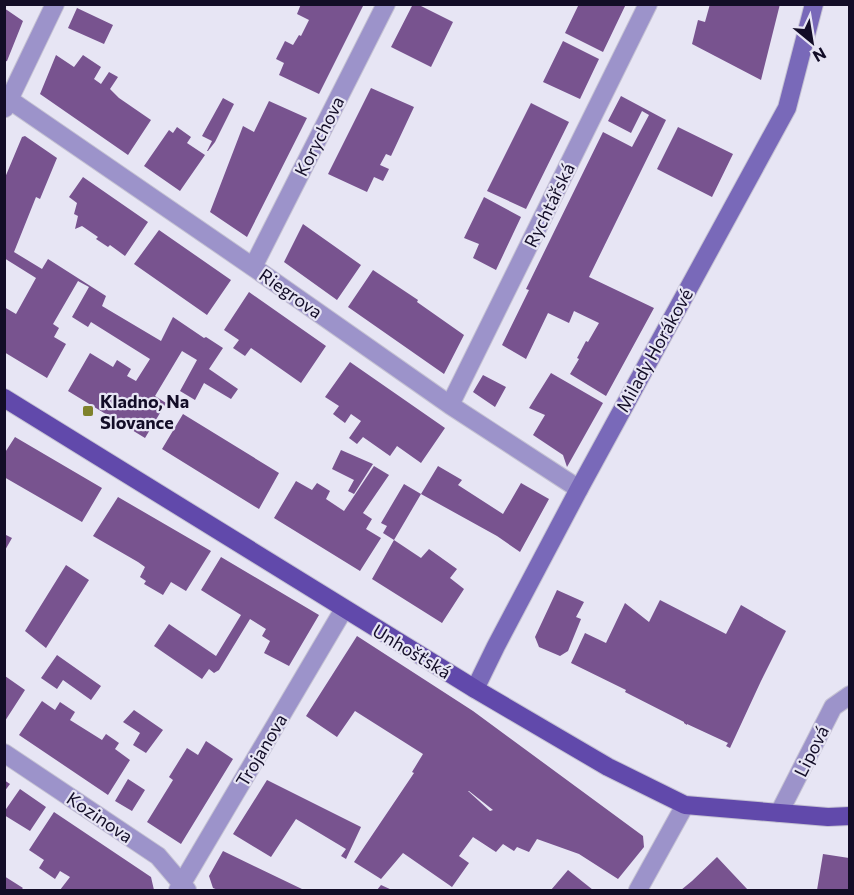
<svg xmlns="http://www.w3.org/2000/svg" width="854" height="895" viewBox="0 0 854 895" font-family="Commissioner,sans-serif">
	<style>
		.building { fill: #78538f; fill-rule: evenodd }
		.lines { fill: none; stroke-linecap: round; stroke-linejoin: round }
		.street-casing { stroke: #c5c2d3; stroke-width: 20 }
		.secondary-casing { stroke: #c5c2d3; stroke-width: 20 }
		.primary-casing { stroke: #c5c2d3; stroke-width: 20 }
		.street { stroke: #9c93ca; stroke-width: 18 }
		.secondary { stroke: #7969b9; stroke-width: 18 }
		.primary { stroke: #6149ab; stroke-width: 18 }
		.poi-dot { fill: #7f822c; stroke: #e7e5f4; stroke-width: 2 }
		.labels { text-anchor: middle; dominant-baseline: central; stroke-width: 4.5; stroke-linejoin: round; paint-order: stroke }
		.street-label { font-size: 18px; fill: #130d27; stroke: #e7e5f4 }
		.poi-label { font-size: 18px; font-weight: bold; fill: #130d27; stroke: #e7e5f4; text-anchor: start }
	</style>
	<rect width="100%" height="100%" fill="#e7e5f4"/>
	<path class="building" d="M301,4H364L319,94L279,75L284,63L276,59L285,41L293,45L299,35L301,36L309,20L297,14Z
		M413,4H417L453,22L431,67L391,47Z
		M579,4H626L603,52L565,33Z
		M710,4H780L761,80L692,44L698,20L705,22Z
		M4,8L23,21L7,61L4,62Z
		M77,8L113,25L104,44L68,28Z
		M563,41L599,59L580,99L543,82Z
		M56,55L74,67L83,55L101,67L94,79L101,84L109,72L118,77L110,89L119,98L151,120L128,155L40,94Z
		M371,88L414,107L391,156L386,154L380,165L389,169L383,181L374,177L367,192L328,174Z
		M621,96L666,120L589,277L654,308L606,396L570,374L579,359L577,358L586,341L588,342L599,323L574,311L569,323L548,313L526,359L502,345L529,290L526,289L603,132L632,147L649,115L642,111L631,133L608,121Z
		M223,98L234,104L215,142L208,151H207L212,141L202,136Z
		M269,101L307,118L247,237L210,212L243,126L254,132Z
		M531,103L569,122L526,209L487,191Z
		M177,127L191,137L187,143L205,155L180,191L144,166L169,130L173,133Z
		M678,127L733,154L712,197L657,169Z
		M25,136L57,158L40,199L36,197L14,252L42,269L48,259L106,296L102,306L161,341L173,317L204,338L206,337L223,348L209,369L238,389L231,399L204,383L195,400L180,391L197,360L182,351L155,396L166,403L145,438L68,391L90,353L113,367L117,360L131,369L127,376L136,381L150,359L91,322L88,327L72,317L89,287L78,281L53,324L59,328L54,337L66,344L47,378L4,352V307L16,314L36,278L4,258V180L22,137Z
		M83,177L148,222L125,256L110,245L108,247L96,239L98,237L82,226L75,229L78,216L74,214L77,203L69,197Z
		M484,197L521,217L496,270L473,258L479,244L464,238Z
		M303,224L361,265L337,300L284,262Z
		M159,230L231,280L207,315L134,264Z
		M373,270L418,300L417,302L464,335L444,374L348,307Z
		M249,292L326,346L301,383L251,348L245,356L233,348L239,340L224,330Z
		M350,362L445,428L421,463L397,446L390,456L363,437L357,444L349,438L361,421L351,414L345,423L333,414L339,406L325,397Z
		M551,373L603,403L567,467L563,455L533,435L545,415L529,408Z
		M483,375L506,387L495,407L473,392Z
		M183,414L279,473L259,509L162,449Z
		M15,437L102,488L82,522L4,477V454Z
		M341,450L373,464L354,494L348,491L354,480L332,469Z
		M374,466L389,475L363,513L372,519L366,529L381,538L360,571L274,518L296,481L312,490L317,483L330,491L326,499L344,511Z
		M438,466L462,480L458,485L503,514L521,483L549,499L520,552L497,536L421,494L394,540L421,558L429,549L457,569L450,578L464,589L442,623L372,579L394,540L383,533L387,526L381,523L404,484L421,494Z
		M118,497L211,551L186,591L171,582L163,595L144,584L146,581L140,577L145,567L138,562L93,536Z
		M4,534L12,538L4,552Z
		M221,557L319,615L289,666L264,653L270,641L262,636L266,629L250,619L219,670L214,673L209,669L202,679L154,646L169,624L216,656L241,615L201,590Z
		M66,565L89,580L46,648L25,631Z
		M557,590L584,602L576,617L581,619L568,651L560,656L539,647L535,637Z
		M660,600L726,634L741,605L786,631L761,681L730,748L726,746L728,743L687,724V725L684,723V722L625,692L626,690L571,663L585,633L606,643L625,603L649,622Z
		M357,636L473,711L643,836L644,847L618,879L579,854L537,839L529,852L517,847L514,851L503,844L496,852L473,837L459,856L469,863L452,887L403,853L381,879L354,862L414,773L412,772L423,754L355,711L337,737L306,716ZM468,791H469L493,810L490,811Z
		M57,655L101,686L91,700L63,680L57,689L41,678Z
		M5,676L25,690L5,721Z
		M42,701L55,710L60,702L75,712L70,720L102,740L106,734L119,743L115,749L130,760L108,795L19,735Z
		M134,710L163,730L146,753L133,745L140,733L123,722Z
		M206,741L233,759L181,844L147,822L173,780L169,777L187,748L198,755Z
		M128,779L145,790L132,811L115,801Z
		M4,780L10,784L4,792Z
		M267,780L361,827L346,859L341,856L346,849L296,819L271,857L233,834Z
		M20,789L46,807L30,831L4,815V812Z
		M54,812L151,877L154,890H60L70,877L60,871L55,879L39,868L44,860L29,850Z
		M223,851L304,890H218L213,888L209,876Z
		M823,854L849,858V890H817Z
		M717,857L748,890H681L692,881Z
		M568,870L593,890H551Z
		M4,876L23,888L21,890H6L4,889Z
		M381,885L392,890H377Z"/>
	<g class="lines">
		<g class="street-casing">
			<path id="street" d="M4,96L253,267L450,405L579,489
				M5,108L55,4
				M253,267L386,4
				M450,405L648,4
				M4,753L158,856L187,890
				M779,813L833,707L850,695
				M178,890L344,609
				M638,890L685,805"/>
		</g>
		<g class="secondary-casing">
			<path id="secondary" d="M475,689L496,646L579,489L787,108L814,4"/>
		</g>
		<g class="primary-casing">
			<path id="primary" d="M4,398L475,689L608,767L685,805L828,817L850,816"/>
		</g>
		<use href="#street" class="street"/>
		<use href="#secondary" class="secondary"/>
		<use href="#primary" class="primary"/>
	</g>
	<rect class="poi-dot" x="82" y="405" width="12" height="12" rx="3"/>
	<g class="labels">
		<g class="street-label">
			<text transform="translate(319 136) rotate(-63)">Korychova</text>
			<text transform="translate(549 205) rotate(-64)">Rychtářská</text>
			<text transform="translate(291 293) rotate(35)">Riegrova</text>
			<text transform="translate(654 350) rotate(-61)">Milady Horákové</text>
			<text transform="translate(412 651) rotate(31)">Unhošťská</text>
			<text transform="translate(261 750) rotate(-59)">Trojanova</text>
			<text transform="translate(811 751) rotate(-63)">Lipová</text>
			<text transform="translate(100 817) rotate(34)">Kozinova</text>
		</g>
		<g class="poi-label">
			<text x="100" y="401">Kladno, Na<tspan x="100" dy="21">Slovance</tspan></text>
		</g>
	</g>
	<rect width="854" height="895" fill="none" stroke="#130d27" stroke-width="12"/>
	<g transform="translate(812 42) rotate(150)" stroke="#e7e5f4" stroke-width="4.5" paint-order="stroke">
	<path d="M0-4.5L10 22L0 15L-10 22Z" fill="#130d27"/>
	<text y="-9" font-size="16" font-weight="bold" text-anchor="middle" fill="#130d27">N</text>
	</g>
</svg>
